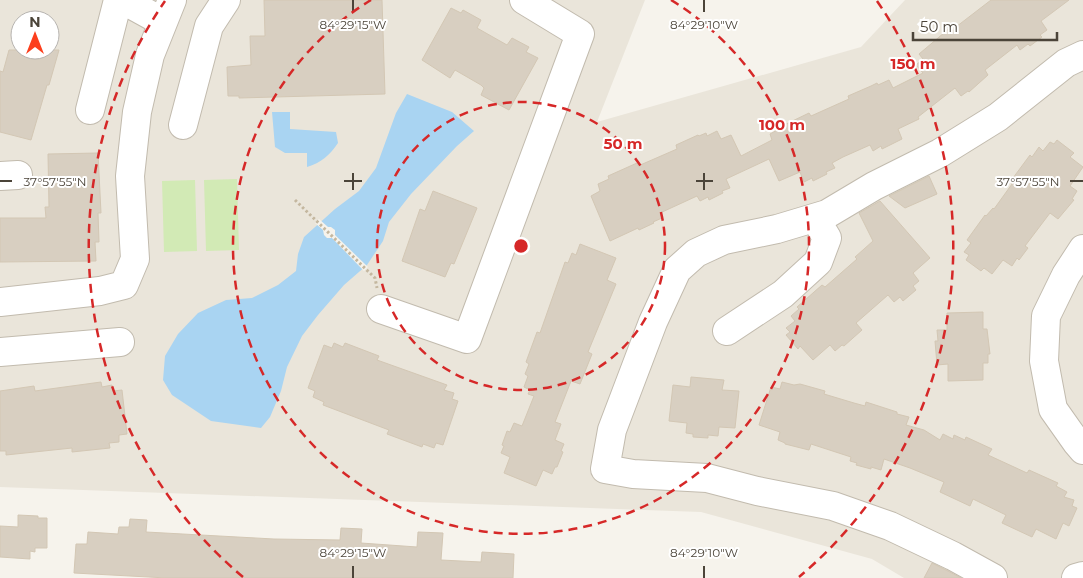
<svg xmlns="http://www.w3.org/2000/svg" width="1083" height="578" viewBox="0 0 1083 578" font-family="Montserrat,sans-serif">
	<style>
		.residential { fill: #eae5da; fill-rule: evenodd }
		.green { fill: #d2eab5 }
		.water { fill: #a9d4f2 }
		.pier { fill: #f6f3ec }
		.building { fill: #d8cfc1; stroke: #d3c7b4 }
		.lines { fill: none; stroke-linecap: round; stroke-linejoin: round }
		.minor-casing { stroke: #c2bbae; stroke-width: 30 }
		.path { stroke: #c4b79f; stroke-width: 3; stroke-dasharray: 2.5 2.5; stroke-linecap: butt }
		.minor { stroke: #fff; stroke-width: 28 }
		.ticks { fill: none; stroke: #4b4439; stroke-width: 2 }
		.ring { fill: none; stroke: #d62828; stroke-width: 2.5; stroke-dasharray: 9 6 }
		.ticks-label { font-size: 12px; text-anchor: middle; fill: #4b4439; stroke: #fff; stroke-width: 4; stroke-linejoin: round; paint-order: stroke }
		.centre { fill: #d62828; stroke: #fff; stroke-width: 2.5 }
		.ring-label { font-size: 15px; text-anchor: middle; font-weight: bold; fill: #d62828; stroke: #fff; stroke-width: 4; stroke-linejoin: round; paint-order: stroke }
	</style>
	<rect width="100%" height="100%" fill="#f6f3ec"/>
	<path class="residential" d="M0,0H645L597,122L861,47L905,0H1083V578H904L872,559L701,512L0,487ZM20,20H50V50H20Z"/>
	<path class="green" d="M237,179L239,250L206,251L204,180Z
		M195,180L197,251L164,252L162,181Z"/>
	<path class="water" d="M407,94L452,112L474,131L457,146L411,194L389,222L383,241L367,265L344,285L318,315L302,336L287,367L281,391L270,417L261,428L211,421L172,395L163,380L165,356L178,334L198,313L226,300L252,298L278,285L296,271L298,254L304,237L335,209L359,191L376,168L396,113Z
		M272,112H290V129L336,132L338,143C330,155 321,163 307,167V153H285L275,147Z"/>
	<path class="pier" d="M319,219L328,227H331L335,230V235L368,267L364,271L332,238H327L324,235L323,230L315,223Z"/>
	<path class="building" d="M264,0H382L385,94L239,98V96H228L227,67L251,65L250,36H265Z
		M991,0H1069L1041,21L1047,30L1040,35L1042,37L1030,46L1028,44L1020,50L1017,45L985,70L988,75L969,92L968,91L961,96L955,88L918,117L919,119L898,129L902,139L882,149L881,146L873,151L870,145L843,157L832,163L835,168L826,172L827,174L813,181L812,178L804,182L800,172L779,181L769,159L726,179L730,188L722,191L723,193L709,200L708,197L700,201L697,196L660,213L662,218L653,222L654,223L639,230L638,228L610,241L591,196L600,191L598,184L609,179L608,176L637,163L638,166L677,149L676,145L698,135L699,136L706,133L707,136L717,131L721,139L731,135L741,156L772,140L770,134L781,128L780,127L809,113L811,116L849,99L848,96L871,86L877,83L878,85L889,80L893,88L923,73L916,65L923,59L919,54L951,27L952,30Z
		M451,8L461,13L463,10L481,20L477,28L507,45L512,38L529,47L526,52L538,58L509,110L481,95L484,88L481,85L455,70L450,78L422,60Z
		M9,50H59L49,85H47L31,140L0,132V71L3,72Z
		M1057,140L1074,153L1070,157L1083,167L1070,186L1077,191L1072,199L1074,200L1058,219L1050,213L1025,246L1028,248L1019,260L1017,258L1012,266L1003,260L992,274L984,268L981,271L966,260L969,255L964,252L971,243L967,240L985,215L986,216L993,208L994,209L1012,184L1010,182L1030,155L1032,157L1039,147L1043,151L1050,142L1054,144Z
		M98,153L101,213H98L99,242H95L96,261L0,262V218H46L45,207H49L48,154Z
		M929,176L937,194L905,208L889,196Z
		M433,191L477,208L454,264L451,263L445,277L402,261L420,209L425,211Z
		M880,201L930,258L913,273L919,281L913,286L916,290L903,301L900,297L894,302L888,295L856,323L862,330L844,346L842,345L835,351L830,345L813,360L800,346L798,349L786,335L790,332L786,328L795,321L791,316L799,309L797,307L822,285L825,287L857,259L855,257L873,241L859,213Z
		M580,244L616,258L607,280L616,284L588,352L592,354L580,384L571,381L555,422L561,424L555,440L564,444L561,451L563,452L557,467H555L552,474L543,470L536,486L504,473L510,457L501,453L504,446L502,445L507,431L510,432L514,423L522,426L534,396L528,394L530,390L524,387L528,376L525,374L529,364L526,362L537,332L540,333L565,262L568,263L572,253L576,255Z
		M983,312V329H987L990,354H988V363H983V380L948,381V364L937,365L935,341H938L937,330H947V313Z
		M334,343L343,347L345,343L379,356L377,360L447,385L444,390L454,393L452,399L458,401L443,445L436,443L434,448L423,444L422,447L387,434L389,430L323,405L324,402L313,397L315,391L308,388L324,345L332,348Z
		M691,377L724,380L722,390L739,391L735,428L719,427L718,436L708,435V438L693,437V434L686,433L687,423L669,421L673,385L690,387Z
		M101,382L102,387L112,385L113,391L122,390L127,434L119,435V442L109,443L110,448L72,452V448L6,455V451H0V391L34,386L35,391Z
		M782,382L794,385L800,384L825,391L824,394L854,403L865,406L866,402L897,412V414L909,417L906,425L924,430L940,440L943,434L953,439L954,435L965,440L966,437L992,449L988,455L1027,473L1029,470L1058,483L1056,486L1067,492L1064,497L1074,500L1072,506L1077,508L1069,526L1063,523L1056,539L1036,529L1032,537L1002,523L1006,515L973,499L970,506L940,492L944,482L910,468L884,459L881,470L871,467V469L856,465L857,463L850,461L851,457L811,444L809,450L785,444V443L778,440L780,432L759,425L771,387L780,389Z
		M18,515L38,516V518H47V548H35V552L30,551V559L0,557V526L18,527Z
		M130,519L147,520L146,532L274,539L340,540L341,528L362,529L361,543L417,547L418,532L443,533L441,560L481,562L482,552L514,554L513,578H167L74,573L76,544H87L88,532L118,534L119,527H129Z
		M932,563L946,570L961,578H924Z"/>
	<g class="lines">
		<g class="minor-casing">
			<path id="minor" d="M123,0L163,22
				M90,110L118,0
				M183,125L209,26L226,0
				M0,176L18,175
				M1083,249L1066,275L1046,316L1044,361L1053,409L1077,443L1083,450
				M0,302L100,291L124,285L135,259L130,176L137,112L150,55L172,0
				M381,309L467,339L580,34L524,0
				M727,331L783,294L818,262L827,238L815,218
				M0,352L120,342
				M993,578L953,556L890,526L833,506L757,491L707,478L633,474L605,469L612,430L653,322L677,270L696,253L724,240L777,229L827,214L874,186L940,153L998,117L1066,63L1083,55
				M1076,578L1083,576"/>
		</g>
		<path class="path" d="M295,200L375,278L377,288"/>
		<use href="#minor" class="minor"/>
	</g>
	<path class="ticks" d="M353,0V12M704,0V12M353,173V190M704,173V190M0,181H12M344,181H362M696,181H713M1070,181H1083M353,566V578M704,566V578"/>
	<g class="ring">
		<circle cx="521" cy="246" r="144"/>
		<path d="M671 0A288 288 0 1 1 371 0"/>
		<path d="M243 577A432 432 0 0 1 165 1M877 1A432 432 0 0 1 799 577"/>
	</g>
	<g class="ticks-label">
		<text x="353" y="29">84°29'15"W</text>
		<text x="704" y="29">84°29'10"W</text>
		<text x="55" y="186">37°57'55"N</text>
		<text x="1028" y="186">37°57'55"N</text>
		<text x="353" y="557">84°29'15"W</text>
		<text x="704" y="557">84°29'10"W</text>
	</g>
	<circle cx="521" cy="246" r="8" class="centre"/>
	<g class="ring-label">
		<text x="913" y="69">150 m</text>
		<text x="782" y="130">100 m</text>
		<text x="623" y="149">50 m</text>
	</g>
	<g transform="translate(35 35)"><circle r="24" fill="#ffffff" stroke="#b7b4b0"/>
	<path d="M0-4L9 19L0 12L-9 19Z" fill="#fc3f1d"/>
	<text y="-8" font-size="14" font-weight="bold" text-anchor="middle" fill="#4b4439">N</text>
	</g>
	<path d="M913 32v8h144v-8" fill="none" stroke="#4b4439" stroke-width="2.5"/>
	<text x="920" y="32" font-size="15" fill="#4b4439" stroke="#ffffff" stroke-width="4" paint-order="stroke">50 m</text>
</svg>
